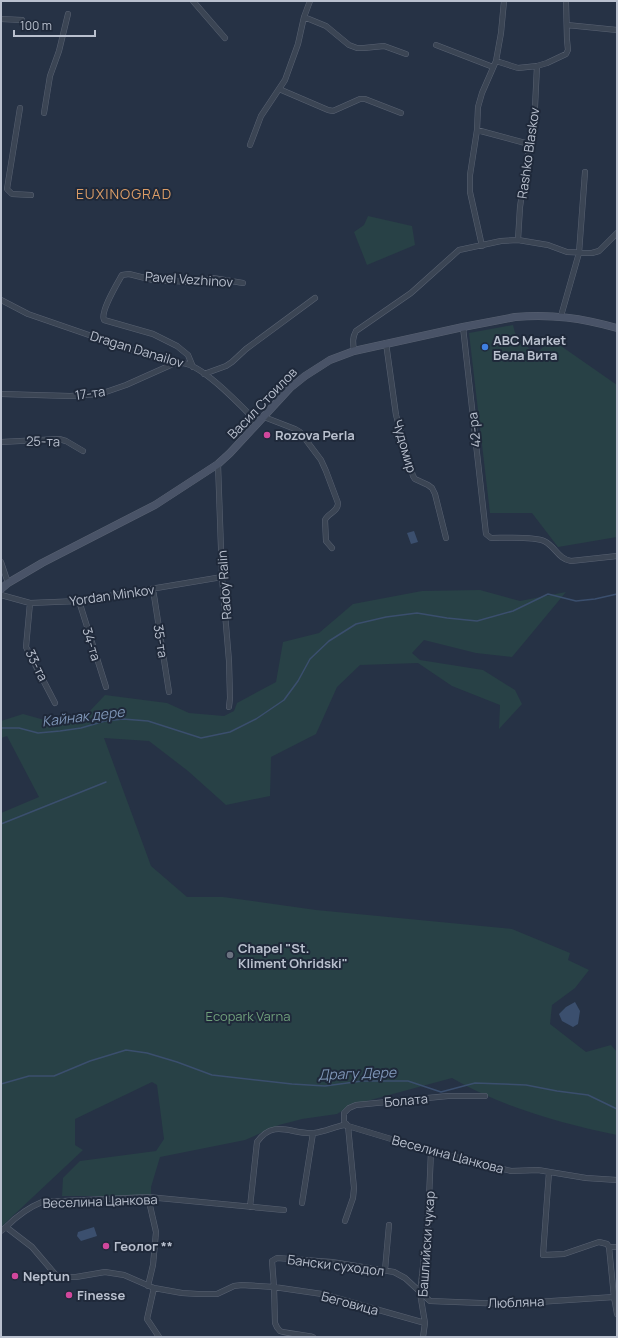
<svg xmlns="http://www.w3.org/2000/svg" width="618" height="1338" viewBox="0 0 618 1338" font-family="Manrope,sans-serif">
	<style>
		.green { fill: #284146 }
		.water { fill: #3b4f6e }
		.lines { fill: none; stroke-linecap: round; stroke-linejoin: round }
		.stream { stroke: #3b4f6e; stroke-width: 1.5 }
		.street-casing { stroke: #596272; stroke-width: 6 }
		.secondary-casing { stroke: #596272; stroke-width: 8 }
		.street { stroke: #3b4554; stroke-width: 5 }
		.secondary { stroke: #495367; stroke-width: 7 }
		.shop-dot { fill: #3f7fe0; stroke: #1f293a; stroke-width: 1.5 }
		.hotel-dot { fill: #d1479c; stroke: #1f293a; stroke-width: 1.5 }
		.worship-dot { fill: #6b7280; stroke: #1f293a; stroke-width: 1.5 }
		.labels { text-anchor: middle; dominant-baseline: central; stroke-width: 4; stroke-linejoin: round; paint-order: stroke }
		.street-label { font-size: 13px; fill: #b9c0ce; stroke: #1f293a }
		.poi-label { font-size: 13px; font-weight: bold; fill: #b9c0ce; stroke: #1f293a; text-anchor: start }
		.park-label { font-size: 13px; fill: #6f9f7b; stroke: #1f293a }
		.neighbourhood-label { font-size: 14px; letter-spacing: 1px; fill: #db9c66; stroke: #1f293a }
		.water-label { font-size: 14px; font-style: italic; fill: #7e95b6; stroke: #1f293a }
	</style>
	<rect width="100%" height="100%" fill="#263245"/>
	<path class="green" d="M368,216L412,226L415,245L367,265L354,232L364,225Z
		M513,325L515,333L535,355L551,339L617,385V537L558,547L532,513H490L469,333Z
		M480,590L520,601L566,592L512,657L476,653L424,640L412,653L420,660L483,670L515,690L522,704L499,729L500,705L452,686L418,663L360,665L337,687L316,734L271,757L270,796L226,805L188,771L149,741L104,738L151,866L187,897H223L316,910L512,929L570,953L568,960L589,970L575,988L552,1005L550,1024L586,1052L611,1045L617,1052V1135C560,1123 502,1107 452,1078L352,1105L337,1114L302,1119L279,1125L245,1140L160,1157L151,1187V1196H62L63,1178L80,1161L156,1151L164,1139L157,1085L152,1082L75,1119V1145L83,1150L1,1227V813L39,797L7,736L1,738V721L23,714L48,721L88,713L105,695L167,703L189,713L224,716L234,711L237,703L276,682L283,642L319,633L353,604L422,591Z"/>
	<path class="water" d="M414,531L418,542L411,544L407,533Z
		M575,1002L580,1011L578,1024L573,1027L562,1021L559,1014L566,1007Z
		M94,1227L97,1236L81,1241L77,1236L78,1232Z"/>
	<g class="lines">
		<path class="stream" d="M1,728H19L38,733L60,731L81,728L105,721L123,719L148,721L201,738L230,732L256,719L284,700L298,681L310,659L329,641L356,624L386,617L417,613L447,618L477,621L513,611L548,594L576,601L595,599L617,594
			M1,824L106,782
			M1,1084L29,1076H54L90,1061L126,1050L147,1053L177,1062L212,1075L292,1084L325,1086L362,1081H408L441,1092L475,1083L526,1085L557,1091L588,1095L617,1109"/>
		<g class="street-casing">
			<path id="street" d="M193,1L225,38
				M304,17L326,26L349,45L357,48H364L384,46L406,54
				M1,19L22,20
				M567,25L617,30
				M436,45L493,67
				M496,61L518,68L537,66L547,63L566,54L568,50L567,40L566,1
				M279,89L328,110L333,111L360,99H365L401,113
				M20,108L7,189L12,194L31,195
				M44,113L50,76L59,51L68,14
				M477,130L529,144
				M250,145L261,116L285,80L298,44L304,17L310,1
				M518,240L520,207L535,107L537,66
				M482,246L470,192V175L477,130L478,107L482,93L496,61L501,33L504,1
				M1,300L28,314L173,364C176,363 180,363 183,363C204,366 242,407 258,423
				M561,316L579,253L585,172
				M463,327L486,534L491,538C504,538 534,536 544,541C555,546 558,559 571,561L617,556
				M386,343L396,415L413,476L415,479L428,485L432,488L435,494L446,538
				M354,351C353,343 352,338 356,331L411,293L459,250L501,241L518,240L548,245L567,252L592,253L599,251L617,233
				M193,367L188,355L177,346L153,334L104,320C100,312 117,284 122,275L129,274L153,280L191,282L213,278L243,283
				M204,374L226,366L232,362L246,349L315,298
				M1,394L70,396L100,394L126,385L173,364
				M264,417L295,429L300,432L321,460L326,471L338,503C338,512 328,513 325,520L326,541L332,548
				M1,442L59,439L66,441L83,451
				M218,464L222,577L229,661L230,698L229,707
				M1,562L8,583
				M153,589L169,692
				M1,595L30,603L79,601L222,577
				M79,601L106,687
				M30,603L26,647L55,703
				M348,1126L344,1121V1113L349,1108L356,1105L448,1096H485
				M549,1172L543,1255L564,1254L599,1242L607,1244L609,1247L614,1297L617,1314
				M148,1197L156,1232L153,1265L148,1286
				M302,1203L313,1133
				M250,1207L257,1142C274,1118 292,1135 314,1133C324,1132 334,1127 344,1125L348,1126
				M345,1221L353,1198L354,1188L348,1126L431,1151L511,1171L538,1170L586,1178L617,1180
				M6,1227C17,1216 27,1208 42,1202L148,1197L284,1210
				M1,1231L6,1227L32,1247L55,1274L61,1277H76L105,1272L124,1275L154,1288L182,1293L198,1294H217L234,1286L242,1285L274,1287L275,1323C276,1326 278,1329 280,1331C283,1333 307,1335 313,1337
				M609,1247H617
				M385,1270L389,1225
				M154,1288L147,1319L159,1337
				M425,1323L322,1294L274,1287L272,1261L277,1258L332,1262L394,1272L405,1278L430,1301L506,1304L614,1297
				M423,1337L425,1323L420,1293L428,1222L431,1151"/>
		</g>
		<g class="secondary-casing">
			<path id="secondary" d="M1,589L8,583L42,563L155,505L218,464L230,453L290,388L305,376L330,360L354,351L463,327L515,317C553,314 581,318 617,328"/>
		</g>
		<use href="#street" class="street"/>
		<use href="#secondary" class="secondary"/>
	</g>
	<circle class="shop-dot" cx="485" cy="347" r="4"/>
	<g class="hotel-dot">
		<circle cx="267" cy="435" r="4"/>
		<circle cx="106" cy="1246" r="4"/>
		<circle cx="15" cy="1276" r="4"/>
		<circle cx="69" cy="1295" r="4"/>
	</g>
	<circle class="worship-dot" cx="230" cy="955" r="4"/>
	<g class="labels">
		<g class="street-label">
			<text transform="translate(528 153) rotate(-82)">Rashko Blaskov</text>
			<text transform="translate(189 279) rotate(4)">Pavel Vezhinov</text>
			<text transform="translate(137 349) rotate(17)">Dragan Danailov</text>
			<text transform="translate(90 393) rotate(-8)">17-та</text>
			<text transform="translate(262 403) rotate(-46)">Васил Стоилов</text>
			<text transform="translate(474 430) rotate(-96)">42-ра</text>
			<text transform="translate(43 441) rotate(1)">25-та</text>
			<text transform="translate(405 446) rotate(74)">Чудомир</text>
			<text transform="translate(224 585) rotate(-94)">Radoy Ralin</text>
			<text transform="translate(112 595) rotate(-8)">Yordan Minkov</text>
			<text transform="translate(161 641) rotate(81)">35-та</text>
			<text transform="translate(92 644) rotate(73)">34-та</text>
			<text transform="translate(37 665) rotate(64)">33-та</text>
			<text transform="translate(406 1100) rotate(-5)">Болата</text>
			<text transform="translate(448 1154) rotate(15)">Веселина Цанкова</text>
			<text transform="translate(100 1201) rotate(-2)">Веселина Цанкова</text>
			<text transform="translate(426 1244) rotate(-86)">Башлийски чукар</text>
			<text transform="translate(336 1265) rotate(7)">Бански суходол</text>
			<text transform="translate(516 1302) rotate(-2)">Любляна</text>
			<text transform="translate(350 1303) rotate(15)">Беговица</text>
		</g>
		<g class="poi-label">
			<text x="493" y="340">ABC Market<tspan x="493" dy="15">Бела Вита</tspan></text>
			<text x="275" y="435">Rozova Perla</text>
			<text x="238" y="948">Chapel "St.<tspan x="238" dy="15">Kliment Ohridski"</tspan></text>
			<text x="114" y="1246">Геолог **</text>
			<text x="23" y="1276">Neptun</text>
			<text x="77" y="1295">Finesse</text>
		</g>
		<g class="park-label">
			<text x="248" y="1016">Ecopark Varna</text>
		</g>
		<g class="neighbourhood-label">
			<text x="124" y="193">EUXINOGRAD</text>
		</g>
		<g class="water-label">
			<text transform="translate(83 716) rotate(-7)">Кайнак дере</text>
			<text transform="translate(357 1073) rotate(-2)">Драгу Дере</text>
		</g>
	</g>
	<rect width="618" height="1338" fill="none" stroke="#b9c0ce" stroke-width="4"/>
	<path d="M14 30v6h81v-6" fill="none" stroke="#b9c0ce" stroke-width="2"/>
	<text x="20" y="30" font-size="12" fill="#b9c0ce" stroke="#1f293a" stroke-width="3" paint-order="stroke">100 m</text>
</svg>
